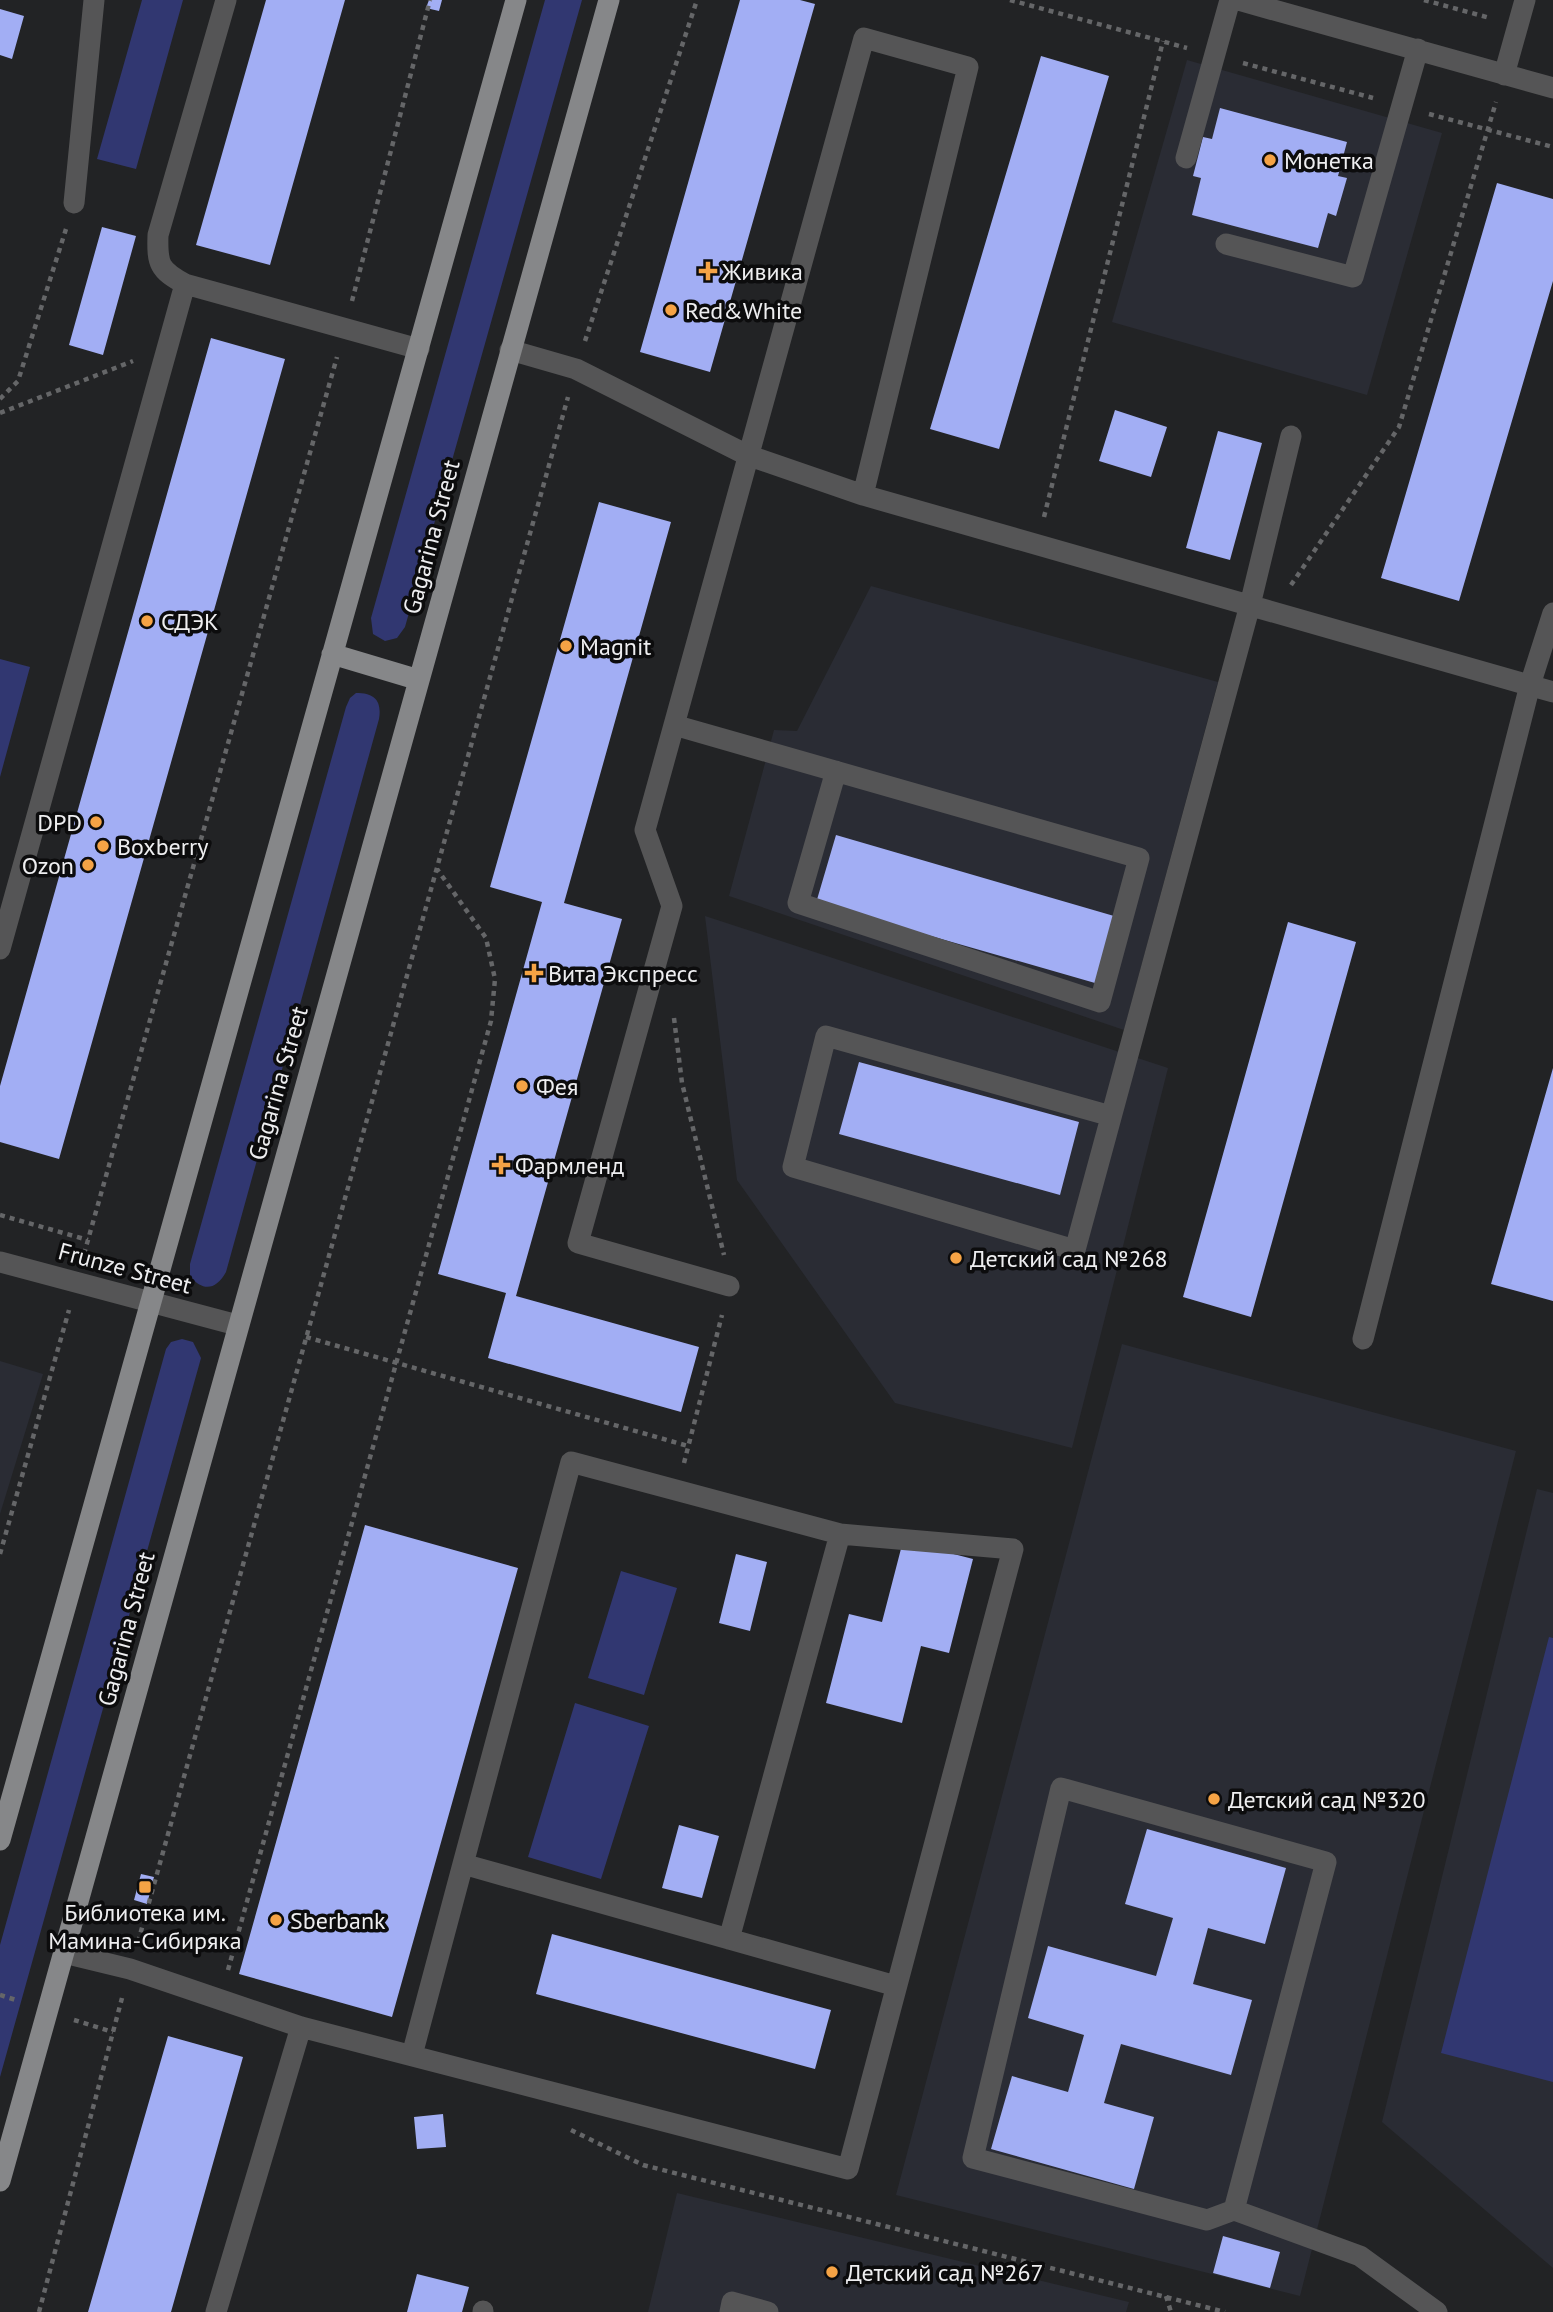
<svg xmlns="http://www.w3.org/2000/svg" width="1553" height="2312" viewBox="0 0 1553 2312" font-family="'PT Sans',sans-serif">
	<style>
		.built { fill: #2a2c34 }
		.green { fill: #313771 }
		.building { fill: #a2aef4 }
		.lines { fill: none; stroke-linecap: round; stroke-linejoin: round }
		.path { stroke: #656668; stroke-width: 4.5; stroke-dasharray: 5 5; stroke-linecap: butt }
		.minor { stroke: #555556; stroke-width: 21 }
		.major { stroke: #868789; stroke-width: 21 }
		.poi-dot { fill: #f5a345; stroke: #0c0c0d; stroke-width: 2.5 }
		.labels { text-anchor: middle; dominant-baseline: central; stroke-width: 7; stroke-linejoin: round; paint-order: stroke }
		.poi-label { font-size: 24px; fill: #eeeef0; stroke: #0c0c0d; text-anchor: start }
		.street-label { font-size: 24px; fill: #eeeef0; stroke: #0c0c0d }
	</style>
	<rect width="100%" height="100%" fill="#222325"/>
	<path class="built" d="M1187,60L1442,133L1367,395L1112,322Z
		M871,586L1218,682L1124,1030L729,896L774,730L797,731Z
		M705,916L1168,1068L1072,1448L895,1403L737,1180Z
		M1122,1344L1516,1451L1300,2296L896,2195Z
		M0,1361L43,1374L0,1514Z
		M1537,1489L1553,1493V2268L1382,2122Z
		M677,2193L1129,2302L1126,2312H648Z"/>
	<path class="green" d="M142,0H183L136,169L97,159Z
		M545,0H582L405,627L397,638L385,641L373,634L371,618Z
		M0,659L30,667L0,777Z
		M356,693C375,693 382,701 379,719L226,1272C216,1290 203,1292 190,1276V1264L346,707L350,698Z
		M182,1339L193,1342L201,1358L0,2077V1945L166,1349L171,1342Z
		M621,1571L677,1588L644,1695L588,1678Z
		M1549,1637L1553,1638V2082L1441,2053Z
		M575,1703L649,1726L601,1879L528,1857Z"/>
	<path class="building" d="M266,0H345L270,265L196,245Z
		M429,0H442L439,11L426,8Z
		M740,0H800L815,4L710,372L640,352Z
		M0,9L24,16L12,59L0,55Z
		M1041,56L1109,76L999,449L930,429Z
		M1220,108L1347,142L1338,176L1347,178L1336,216L1328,213L1318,248L1192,215L1201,178L1193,176L1203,137L1212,139Z
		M1497,183L1553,199V281L1459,601L1381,578Z
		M102,227L136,236L103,355L69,345Z
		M211,338L285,359L59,1159L0,1142V1086Z
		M1115,410L1167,427L1151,477L1099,461Z
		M1218,431L1262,443L1230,560L1186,548Z
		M599,502L671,522L564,903L622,919L516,1296L699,1347L681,1412L488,1358L506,1293L438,1274L542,902L490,887Z
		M836,835L1114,916L1095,983L816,903Z
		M1288,922L1356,942L1251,1317L1183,1297Z
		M859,1062L1079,1122L1060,1195L839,1134Z
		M1553,1068V1301L1491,1284Z
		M365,1525L518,1568L392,2017L239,1974Z
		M903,1541L973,1559L949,1653L921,1646L902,1723L826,1703L849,1614L882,1622Z
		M736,1554L767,1562L750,1631L719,1623Z
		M679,1825L719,1836L702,1898L662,1888Z
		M1147,1829L1286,1868L1265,1944L1208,1928L1193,1984L1252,2000L1231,2075L1121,2044L1104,2103L1154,2117L1134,2189L991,2149L1012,2076L1068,2092L1084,2035L1028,2018L1048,1946L1156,1976L1173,1918L1125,1904Z
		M141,1874L154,1877L147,1904L134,1900Z
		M552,1934L831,2010L815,2069L536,1994Z
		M168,2036L243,2057L171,2312H88Z
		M443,2114L446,2147L417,2149L414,2117Z
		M1223,2236L1280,2252L1270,2288L1213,2273Z
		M417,2274L469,2287L462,2312H407Z"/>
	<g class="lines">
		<path class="path" d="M1010,0L1187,48
			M1424,0L1490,18
			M1243,63L1373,98
			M1429,114L1553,147
			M352,301L430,0
			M585,341L697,0
			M0,399L18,381L66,229
			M0,413L133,361
			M1044,517L1163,41
			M1291,585L1399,427L1496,102
			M674,1018L682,1083L724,1255
			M0,1215L88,1240
			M84,1254L337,357
			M306,1337L688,1446
			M684,1463L722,1315
			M0,1554L69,1310
			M138,1942L568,397
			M228,1970L491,1021L495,979L486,938L437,869
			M0,1995L19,2001
			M74,2020L113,2032
			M571,2130L643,2165L1225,2312
			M1166,2296L1171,2312
			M39,2312L122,1998"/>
		<path class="minor" d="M1238,0L1553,88
			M1504,75L1525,0
			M1186,158L1230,0
			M74,203L94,0
			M1226,244L1353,277L1418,49
			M185,284C159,270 157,264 158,235L226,0
			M510,350L576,369L747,455L863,495L1553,692
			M674,725L1139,858L1100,1002L798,903L836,771
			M0,949L185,284L419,349
			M1111,1116L826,1036L793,1167L1075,1250L1250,605L1291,436
			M0,1262L237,1325
			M729,1286L578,1243L672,906L645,830L864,38L968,67L863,495
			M1363,1339L1530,685L1553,613
			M729,1939L840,1534
			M64,1953L130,1969L301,2027L848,2169L1013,1549L840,1534L571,1462L463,1864
			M412,2055L463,1864L896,1986
			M1234,2210L1326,1862L1061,1788L973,2158L1207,2220L1234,2210L1360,2256L1437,2312
			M216,2312L301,2027
			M483,2312V2311
			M730,2312L732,2302L768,2312"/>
		<path class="major" d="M332,654L419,680
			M0,1840L516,0
			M0,2181L609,0"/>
	</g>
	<g class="poi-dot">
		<circle cx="1270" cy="160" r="7"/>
		<path d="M704.5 260.5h7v7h7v7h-7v7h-7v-7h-7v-7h7z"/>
		<circle cx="671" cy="310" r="7"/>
		<circle cx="147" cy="621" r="7"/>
		<circle cx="566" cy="646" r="7"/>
		<circle cx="96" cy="822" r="7"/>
		<circle cx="103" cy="846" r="7"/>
		<circle cx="88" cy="865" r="7"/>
		<path d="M530.5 962.5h7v7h7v7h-7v7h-7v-7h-7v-7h7z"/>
		<circle cx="522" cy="1086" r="7"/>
		<path d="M497.5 1154.5h7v7h7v7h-7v7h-7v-7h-7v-7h7z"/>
		<circle cx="956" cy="1258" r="7"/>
		<circle cx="1214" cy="1799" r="7"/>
		<rect x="138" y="1880" width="14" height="14" rx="3.5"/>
		<circle cx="276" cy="1920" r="7"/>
		<circle cx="832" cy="2272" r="7"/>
	</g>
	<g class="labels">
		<g class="poi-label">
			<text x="1284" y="160">Монетка</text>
			<text x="722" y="271">Живика</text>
			<text x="685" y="310">Red&amp;White</text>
			<text x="161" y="621">СДЭК</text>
			<text x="580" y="646">Magnit</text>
			<text x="82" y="822" text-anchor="end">DPD</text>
			<text x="117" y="846">Boxberry</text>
			<text x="74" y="865" text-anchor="end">Ozon</text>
			<text x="548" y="973">Вита Экспресс</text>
			<text x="536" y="1086">Фея</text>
			<text x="515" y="1165">Фармленд</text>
			<text x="970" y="1258">Детский сад №268</text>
			<text x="1228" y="1799">Детский сад №320</text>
			<text x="145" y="1912" text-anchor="middle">Библиотека им.<tspan x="145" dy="28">Мамина-Сибиряка</tspan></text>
			<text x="290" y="1920">Sberbank</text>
			<text x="846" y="2272">Детский сад №267</text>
		</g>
		<g class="street-label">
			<text transform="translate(431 537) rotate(-75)">Gagarina Street</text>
			<text transform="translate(278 1083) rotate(-74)">Gagarina Street</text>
			<text transform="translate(125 1268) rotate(15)">Frunze Street</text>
			<text transform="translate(126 1629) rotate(-75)">Gagarina Street</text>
		</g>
	</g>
</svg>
